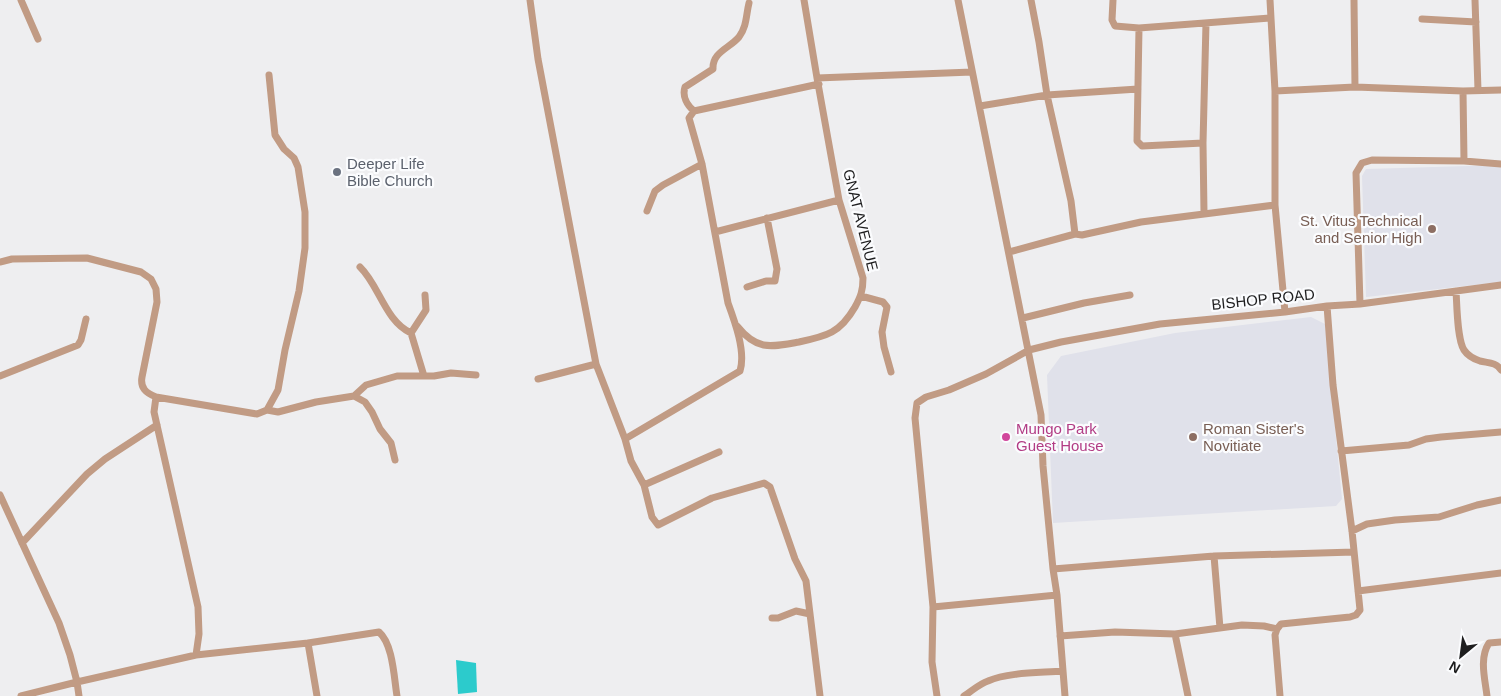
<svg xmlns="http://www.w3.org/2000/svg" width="1501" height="696" viewBox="0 0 1501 696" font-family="Arial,sans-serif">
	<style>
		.built { fill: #e0e1ea }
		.water { fill: #2ccbcc }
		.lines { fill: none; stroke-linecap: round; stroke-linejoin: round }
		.minor { stroke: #c19b84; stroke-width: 7 }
		.worship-dot { fill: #6b7280; stroke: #fbfcfe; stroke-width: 2 }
		.education-dot { fill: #8d6e63; stroke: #fbfcfe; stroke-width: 2 }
		.hotel-dot { fill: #d1479c; stroke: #fbfcfe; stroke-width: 2 }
		.labels { text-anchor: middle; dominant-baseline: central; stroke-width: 4.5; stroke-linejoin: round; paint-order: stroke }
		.worship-label { font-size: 15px; fill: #5b616d; stroke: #fbfcfe; text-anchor: start }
		.street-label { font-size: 15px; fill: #1e1e1f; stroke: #fbfcfe }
		.education-label { font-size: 15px; fill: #785e54; stroke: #fbfcfe; text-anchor: end }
		.hotel-label { font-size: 15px; fill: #b23c85; stroke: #fbfcfe; text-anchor: start }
	</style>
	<rect width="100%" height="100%" fill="#eeeef0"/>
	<path class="built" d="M1501,165V282L1366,297L1362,176L1366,169Z
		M1311,317L1325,324L1342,499L1336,506L1053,523L1047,375L1061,356L1175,333Z"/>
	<path class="water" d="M456,660L476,663L477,692L458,694Z"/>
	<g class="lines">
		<path class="minor" d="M21,0L38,39
			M530,0L538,59L596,364L625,439L631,461L644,485L652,517L658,525L712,498L764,483L770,487L795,559L806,581L820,696
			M958,0L1041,415L1043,466L1053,569L1057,595L1065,696
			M1031,0L1039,42L1047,95L1071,201L1075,234L1082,235L1141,222L1275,205
			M1113,0L1112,20L1115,26L1139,28L1270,18
			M1270,0L1275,91V205L1285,312
			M1354,0L1355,87
			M1475,0L1478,90
			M1422,19L1476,22
			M1139,28L1137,141L1142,146L1203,143
			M817,78L972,72
			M1275,91L1355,87L1463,91L1501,90
			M1463,91L1464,161
			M980,106L1047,95L1138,89
			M694,111C687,105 682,96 685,87L713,69C712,52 730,48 739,37C747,26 746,15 749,3
			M647,211L655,191L663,185L702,164
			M1204,213L1203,143L1206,23
			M715,232L839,200
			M1009,252L1075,234
			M0,262L12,259L87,258L141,272L151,279L156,289L157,302L142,377C140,388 146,393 156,397L154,412L198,607L199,634L196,655L77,682L79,696
			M360,267C379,285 385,321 411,333
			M747,287L766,281H775L777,269L767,218
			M1456,291C1457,305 1457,339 1464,350C1468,356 1474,359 1480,361C1488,363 1496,362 1501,370
			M861,296L883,302L887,307L882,332L884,347L891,372
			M1360,304L1356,173L1362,163L1372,160L1464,161L1501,164
			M1023,318L1084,303L1130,295
			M737,326C757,351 771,347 799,342C827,336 840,333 855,307C861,296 863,290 863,278L839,200L817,78L804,0
			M0,376L78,345L81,340L86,319
			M424,376L411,333L426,310L425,295
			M538,379L596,364
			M354,396L365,402L372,412L380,429L391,443L395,460
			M156,397L257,414L267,410L278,390L285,350L299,291L305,248V212L298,167L294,158L284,149L275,135L269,75
			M267,410L278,412L316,402L354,396L366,385L397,376H434L451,373L476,375
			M625,439L740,371C746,352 735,322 728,303L702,164L689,118L694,111L819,84
			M1341,451L1409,445L1426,439L1441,437L1501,432
			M644,485L719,452
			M0,495L59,623L70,655L77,682L21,696
			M1352,531L1367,524L1395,520L1439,517L1477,505L1501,500
			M22,543L87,474L105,459L157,425
			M1214,556L1220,628
			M1053,569L1214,556L1354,552
			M1358,591L1501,573
			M933,607L1057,595
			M772,618H778L796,611L810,614
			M1175,634L1188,696
			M1060,636L1115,632L1175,634L1242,625L1264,626L1277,629
			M308,643L317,696
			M196,655L308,643L379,632C393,644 394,678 397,696
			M937,696L932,662L933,607L915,418L917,403L926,397L949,390L986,374L1029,350L1061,342L1160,324L1285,312L1327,306L1360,304L1501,285
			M964,696C972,691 979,684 988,681C1009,672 1040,673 1063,671
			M1280,696L1275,635L1277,629L1281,624L1350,617L1356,615L1360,610L1352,531L1333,385L1327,306
			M1487,696C1485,679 1479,658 1489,643L1501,642"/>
	</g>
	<circle class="worship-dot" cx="337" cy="172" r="5"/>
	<g class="education-dot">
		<circle cx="1432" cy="229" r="5"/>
		<circle cx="1193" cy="437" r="5"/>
	</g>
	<circle class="hotel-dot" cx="1006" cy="437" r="5"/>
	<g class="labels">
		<g class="worship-label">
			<text x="347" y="163">Deeper Life<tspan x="347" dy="17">Bible Church</tspan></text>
		</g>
		<g class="street-label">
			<text transform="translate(861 220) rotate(76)">GNAT AVENUE</text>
			<text transform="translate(1263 299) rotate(-6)">BISHOP ROAD</text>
		</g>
		<g class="education-label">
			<text x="1422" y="220">St. Vitus Technical<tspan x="1422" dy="17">and Senior High</tspan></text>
			<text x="1203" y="428" text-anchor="start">Roman Sister's<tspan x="1203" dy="17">Novitiate</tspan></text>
		</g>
		<g class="hotel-label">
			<text x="1016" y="428">Mungo Park<tspan x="1016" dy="17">Guest House</tspan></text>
		</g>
	</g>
	<g transform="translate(1461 656) rotate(209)" stroke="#fbfcfe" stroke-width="4" paint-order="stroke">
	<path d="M0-4L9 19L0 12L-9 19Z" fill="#1e1e1f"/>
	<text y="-8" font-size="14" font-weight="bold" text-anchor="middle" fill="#1e1e1f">N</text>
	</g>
</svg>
